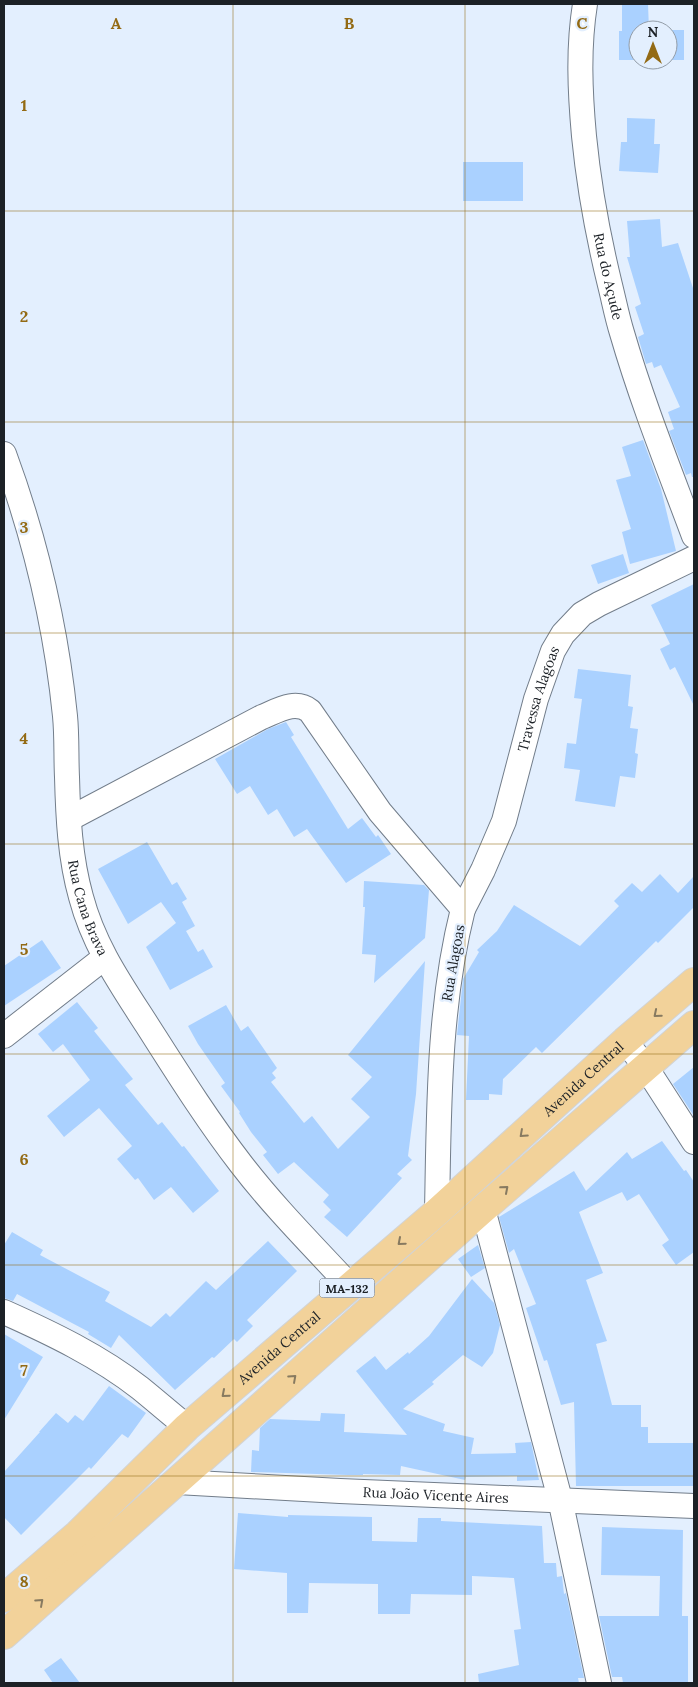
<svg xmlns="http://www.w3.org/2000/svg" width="698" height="1687" viewBox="0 0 698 1687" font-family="Lora,serif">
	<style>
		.building { fill: #aad1ff }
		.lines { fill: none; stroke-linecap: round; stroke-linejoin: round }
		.minor-casing { stroke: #727d8a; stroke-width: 26 }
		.primary-casing { stroke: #d2d3d4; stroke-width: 30 }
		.minor { stroke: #fff; stroke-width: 24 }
		.primary { stroke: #f2d29a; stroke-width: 28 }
		.oneway { stroke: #877a60 }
		.grid { fill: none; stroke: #936a14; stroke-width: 1; stroke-opacity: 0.55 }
		.labels { text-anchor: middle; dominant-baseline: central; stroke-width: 4.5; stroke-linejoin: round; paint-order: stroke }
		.shield { fill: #e3effe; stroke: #585f67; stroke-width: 1 }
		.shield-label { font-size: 12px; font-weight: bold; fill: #1c2126 }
		.street-label { font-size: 14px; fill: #1c2126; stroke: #e3effe }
		.grid-label { font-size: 16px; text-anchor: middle; font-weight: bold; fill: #936a14; stroke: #e3effe; stroke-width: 4.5; stroke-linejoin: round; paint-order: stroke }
	</style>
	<rect width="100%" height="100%" fill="#e3effe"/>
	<path class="building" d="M622,4H648L649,30H638V60H619V31H622Z
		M668,30H684V60H668Z
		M627,118L655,119L654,144H660L658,173L619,171L621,142H627Z
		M463,162H523V201H463Z
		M660,219L662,247L678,243L694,291V477H692L691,473L686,475L669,431L674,429L668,412L680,407L661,365L654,368L652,362L646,364L638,337L644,334L635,307L641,304L627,257H630L627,221Z
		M643,440L661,489L676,551L630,564L622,532L631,529L616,480L631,476L622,447Z
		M623,554L629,573L598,584L591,565Z
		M694,584V706L675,667L670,670L660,649L670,644L651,605Z
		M578,669L631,675L628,706L633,707L630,728L638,729L635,753L638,754L635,778L620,776L615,807L575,801L580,770L564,768L567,743L576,744L582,699L574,698Z
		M286,722L294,735L291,737L348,829L362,818L376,837L378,835L391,854L346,883L307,829L294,837L277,809L268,815L250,786L237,794L215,759L268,729Z
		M147,842L172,885L177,882L187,899L182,902L195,926L186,931L198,952L203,949L213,967L170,990L146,947L176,923L161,902L128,924L98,869Z
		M660,874L678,893L694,876V907L658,943L656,941L542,1053L536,1047L503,1079L502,1095L489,1094V1100H466L469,1036L457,1035L463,979L479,952L477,950L497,931L514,905L580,946L619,906L614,901L632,883L642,892Z
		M364,881L424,885L429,890L425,938L374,983L376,955L362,954L365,907H363Z
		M42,940L61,968L4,1006V966Z
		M425,961L416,1094L408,1156L412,1160L397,1174L402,1178L347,1237L324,1217L331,1210L323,1202L329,1195L294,1162L278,1174L263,1155L267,1152L251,1132L239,1113L240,1112L221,1086L225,1083L198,1044L188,1026L226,1005L241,1031L248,1026L277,1068L272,1073L276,1078L271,1082L304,1123L312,1116L338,1149L370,1117L351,1099L372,1077L348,1055Z
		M77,1002L98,1028L94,1031L133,1079L125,1085L158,1125L162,1122L182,1147L184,1146L219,1191L193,1213L171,1187L154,1200L138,1178L135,1180L117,1159L132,1146L99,1108L64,1137L47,1116L90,1080L63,1044L53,1052L38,1034Z
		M694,1067V1116L673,1084Z
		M662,1141L684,1171L686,1170L694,1182V1252L676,1265L662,1245L669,1240L639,1194L627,1201L622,1192L579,1212L603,1273L586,1280L607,1341L596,1344L612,1405H641V1427H648V1443H694V1486H576L574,1402L561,1405L547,1360L544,1361L526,1308L536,1304L514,1249L509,1253L499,1217L574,1171L586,1191L627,1152L632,1159Z
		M12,1232L43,1250L40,1255L110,1292L105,1301L151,1327L166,1313L170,1317L206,1281L216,1290L268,1241L297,1271L247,1320L253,1326L237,1342L234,1339L214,1358L212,1357L175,1390L119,1335L111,1348L88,1334L89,1332L17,1294L13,1301L4,1298V1245Z
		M478,1245L485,1268L471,1277L458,1259Z
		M472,1279L494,1303L500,1325L493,1353L482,1367L463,1355L432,1382L434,1384L403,1409L445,1424L443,1431L474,1438L471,1454L516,1453L515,1443L531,1442L539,1480L517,1481V1476L466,1477L465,1480L401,1466L400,1475L363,1474V1475H348L251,1472L252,1450L259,1451L260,1428L270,1419L320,1421L321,1413L345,1414L344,1432L407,1435L356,1371L375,1356L386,1370L408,1352L409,1354L429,1336Z
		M4,1334L43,1357L4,1420Z
		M109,1386L146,1413L128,1438L122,1434L91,1469L89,1467L21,1535L4,1517V1472L40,1432H39L56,1413L68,1423L75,1415L83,1421Z
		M238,1513L288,1517V1515L372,1517V1541L417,1542L418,1518H441V1521L542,1526L544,1563H556L557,1577L562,1576L564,1594L566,1593L584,1678H578L579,1683H479L478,1674L519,1665L514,1630L521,1629L514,1578L472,1576V1595L411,1594L410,1614H378V1584L309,1583L308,1613H287V1573L234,1569Z
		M602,1527L683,1530L682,1616H688V1683H623L622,1677H612L599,1616H659L660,1576L601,1575Z
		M61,1658L80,1683H53L44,1670Z"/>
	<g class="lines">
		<g class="minor-casing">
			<g id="minor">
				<path id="s1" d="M585,4C578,48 580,92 584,136C589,187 598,236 610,285C614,301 617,317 622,333C642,402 669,469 694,536"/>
				<path id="s2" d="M4,454C35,538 56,627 65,716C67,736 66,757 67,777C68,817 70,858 81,897C94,946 120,983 147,1025C177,1072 207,1120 241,1164C274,1207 313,1246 350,1286"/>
				<path d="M69,819L262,717C277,711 295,699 310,711L380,812L463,909C438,1008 439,1110 437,1212"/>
				<path id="s3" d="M463,909L483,870L504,821L536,699L553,651L563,634L582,614L599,604L694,558"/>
				<path d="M4,1036L104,958"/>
				<path d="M625,1041L645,1066L694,1142"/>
				<path d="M483,1209L560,1499L599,1683"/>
				<path d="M4,1312C51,1333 99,1356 140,1388C156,1401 171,1414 187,1427"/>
				<path id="s4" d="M177,1482L340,1491L694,1506"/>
			</g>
		</g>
		<g class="primary-casing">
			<g id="primary">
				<path id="s5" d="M4,1598L78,1534L187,1427L437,1212L625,1041L694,982"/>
				<path d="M4,1635L483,1209L694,1025"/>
			</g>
		</g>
		<use href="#minor" class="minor"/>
		<use href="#primary" class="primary"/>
	</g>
	<defs><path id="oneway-chevron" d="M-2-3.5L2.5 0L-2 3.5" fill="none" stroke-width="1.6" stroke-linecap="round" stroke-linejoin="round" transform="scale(1.25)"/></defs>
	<g class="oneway">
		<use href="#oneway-chevron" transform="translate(657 1014) rotate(140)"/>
		<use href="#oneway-chevron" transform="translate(523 1134) rotate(138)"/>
		<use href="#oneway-chevron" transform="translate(505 1189) rotate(-41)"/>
		<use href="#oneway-chevron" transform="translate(401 1242) rotate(139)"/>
		<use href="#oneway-chevron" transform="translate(293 1378) rotate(-42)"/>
		<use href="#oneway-chevron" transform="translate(225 1394) rotate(139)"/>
		<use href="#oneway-chevron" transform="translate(40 1602) rotate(-42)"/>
	</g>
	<path class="grid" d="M233,4V1683M465,4V1683M4,211H694M4,422H694M4,633H694M4,844H694M4,1054H694M4,1265H694M4,1476H694"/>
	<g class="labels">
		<rect class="shield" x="319.5" y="1278.5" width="55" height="19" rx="4"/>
		<g class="shield-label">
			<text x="347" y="1288">MA-132</text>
		</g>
		<g class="street-label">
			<text stroke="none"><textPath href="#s1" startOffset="275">Rua do Açude</textPath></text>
			<text stroke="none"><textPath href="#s3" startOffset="224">Travessa Alagoas</textPath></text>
			<text stroke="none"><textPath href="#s2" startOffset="464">Rua Cana Brava</textPath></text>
			<text transform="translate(453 963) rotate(-80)">Rua Alagoas</text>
			<text stroke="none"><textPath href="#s5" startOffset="778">Avenida Central</textPath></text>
			<text stroke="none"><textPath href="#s5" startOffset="372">Avenida Central</textPath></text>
			<text stroke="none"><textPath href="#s4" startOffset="259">Rua João Vicente Aires</textPath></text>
		</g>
	</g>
	<g class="grid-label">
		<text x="116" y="29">A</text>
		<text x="349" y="29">B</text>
		<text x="582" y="29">C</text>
		<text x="24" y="111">1</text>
		<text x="24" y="322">2</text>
		<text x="24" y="533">3</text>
		<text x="24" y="744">4</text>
		<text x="24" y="955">5</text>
		<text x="24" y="1165">6</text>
		<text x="24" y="1376">7</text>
		<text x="24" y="1587">8</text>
	</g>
	<rect width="698" height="1687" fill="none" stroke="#1c2126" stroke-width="10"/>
	<g transform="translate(653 45)"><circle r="24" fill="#e3effe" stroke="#939da8"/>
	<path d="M0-4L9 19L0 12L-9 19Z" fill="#936a14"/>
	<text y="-8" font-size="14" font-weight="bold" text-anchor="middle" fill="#1c2126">N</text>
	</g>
</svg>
